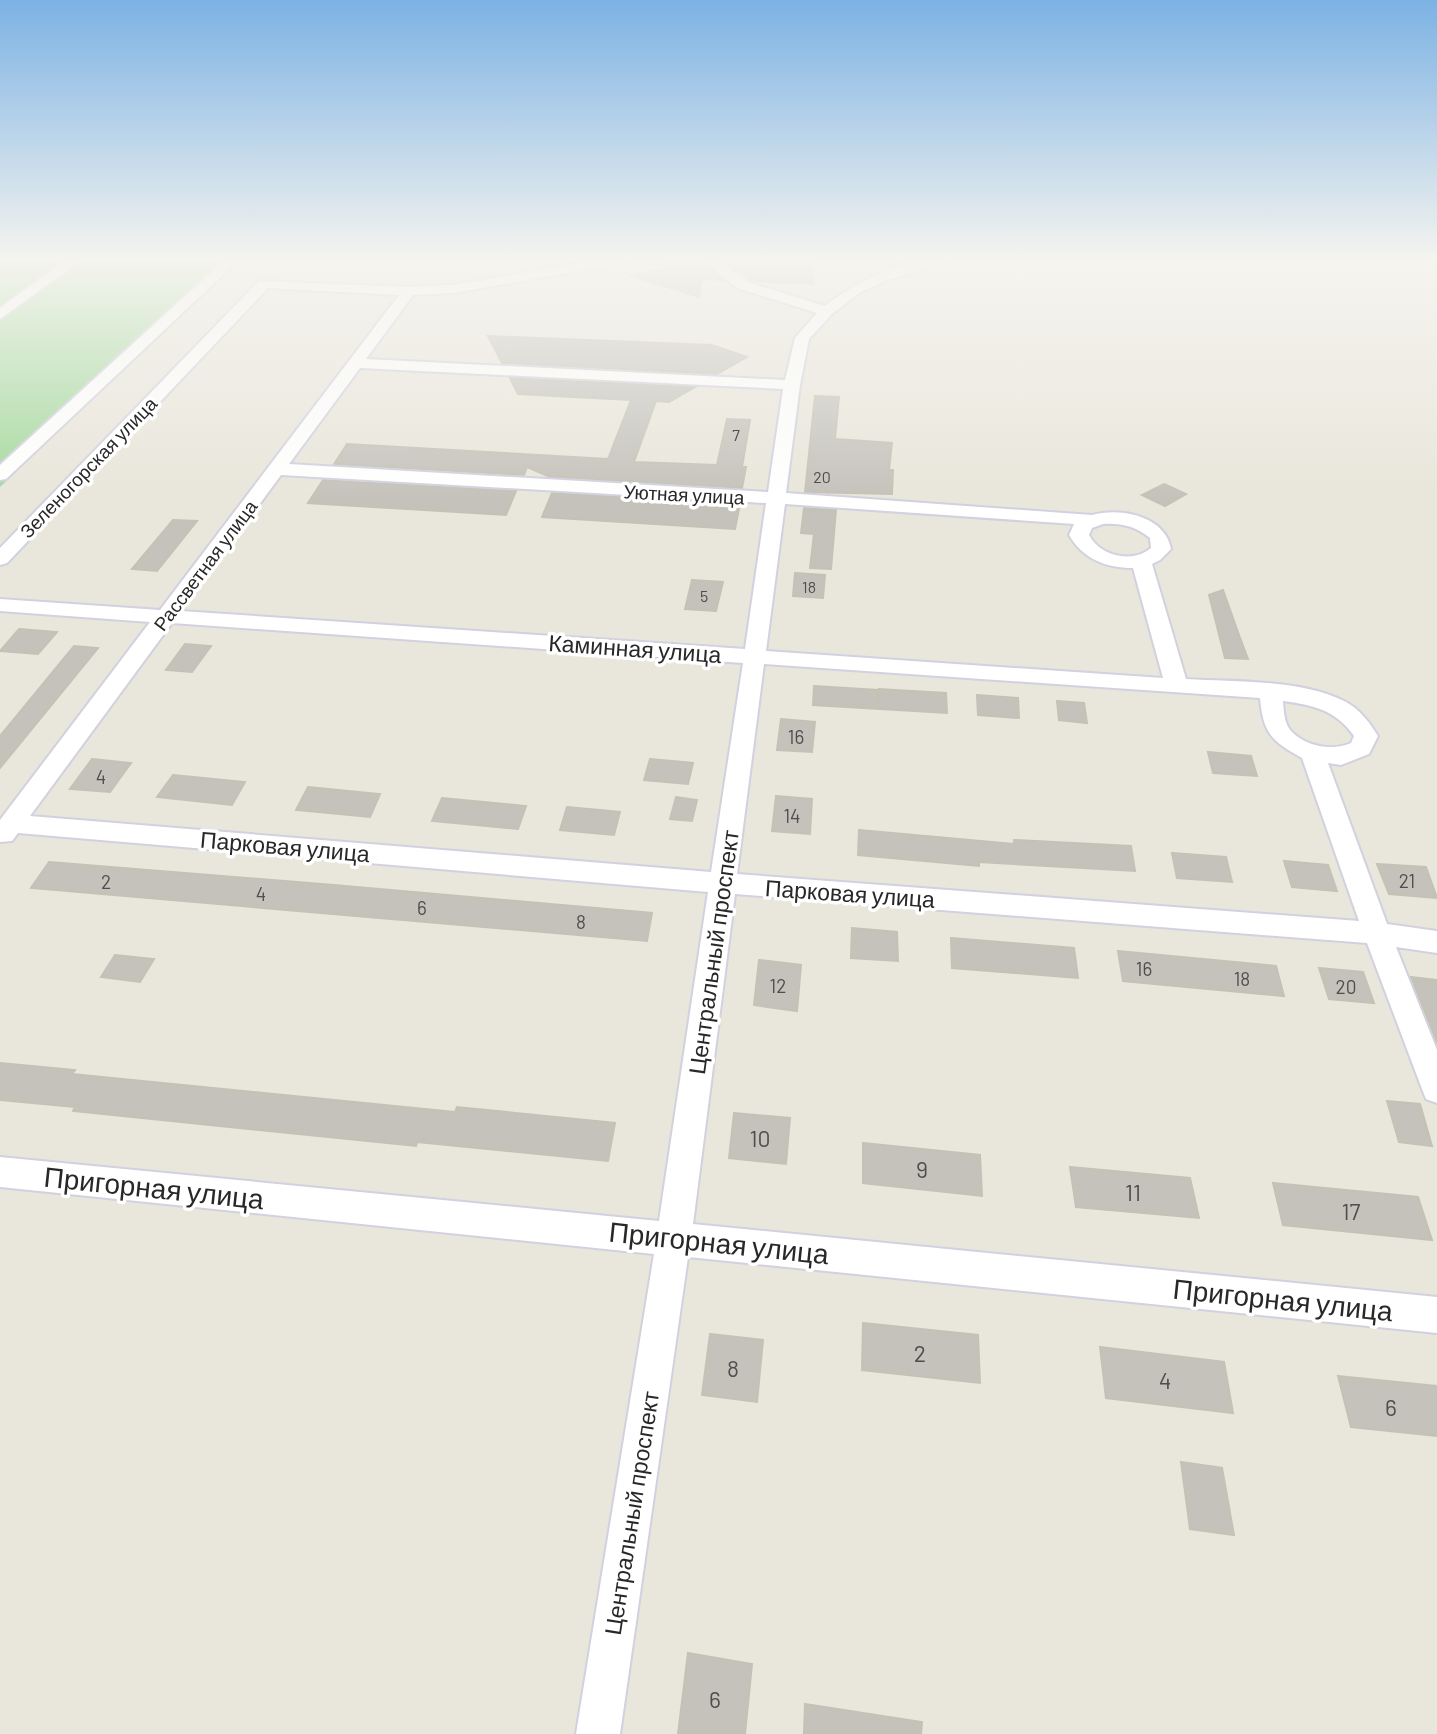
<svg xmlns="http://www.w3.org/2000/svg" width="1437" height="1734" viewBox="0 0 1437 1734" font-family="Barlow,sans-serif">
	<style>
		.green { fill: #a5d99e }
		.building { fill: #c4c2bb; stroke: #c4c2b5; stroke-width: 2 }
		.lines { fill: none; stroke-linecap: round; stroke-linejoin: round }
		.minor-casing { stroke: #d1d1df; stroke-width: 4 }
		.minor { fill: #fff; fill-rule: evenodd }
		.labels { text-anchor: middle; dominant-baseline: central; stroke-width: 7; stroke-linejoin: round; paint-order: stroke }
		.far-number-label { font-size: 16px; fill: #4f4e4d }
		.far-street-label { font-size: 19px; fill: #282828; stroke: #fff }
		.number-label { font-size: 19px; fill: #4f4e4d }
		.street-label { font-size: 23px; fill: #282828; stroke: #fff }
		.near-number-label { font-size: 23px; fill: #4f4e4d }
		.near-street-label { font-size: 28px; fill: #282828; stroke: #fff }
	</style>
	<rect width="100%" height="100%" fill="#e9e6db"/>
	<path class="green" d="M0,257H243L0,487Z"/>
	<path class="building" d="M668,257H698L723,280L702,279L699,297L629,275L667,269Z
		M718,257H809L814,284L754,281Z
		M488,336L712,345L747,357L717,374L502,363Z
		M510,378L695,387L669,402L656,401L634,462L717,465L727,419L750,420L742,467H746L742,488L550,477L527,467L524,475L334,464L347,444L608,459L631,400L518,394Z
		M815,396L839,397L835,439L892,443L889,470H893L892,494L805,492Z
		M323,480L516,491L506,515L308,503Z
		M1164,484L1186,494L1165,506L1142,495Z
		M552,493L740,504L735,529L542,517Z
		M804,508L836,510L831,569L810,568L814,534L801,533Z
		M173,520L197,521L157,571L132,569Z
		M795,573L825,575L823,598L793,596Z
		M692,580L723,582L716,611L685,609Z
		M1223,590L1239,635L1248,659L1225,658L1209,595Z
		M19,629L57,632L38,654L0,651Z
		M185,644L211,646L192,672L166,670Z
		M74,646L98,648L0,768V736Z
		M814,686L878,690V704L879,689L946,693L947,713L813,705Z
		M977,695L1018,698L1019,718L978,715Z
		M1057,701L1084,703L1087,723L1059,720Z
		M781,719L815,722L812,752L777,750Z
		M1208,752L1251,756L1257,776L1213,773Z
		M92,759L131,763L110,792L70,789Z
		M650,759L693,763L688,784L644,780Z
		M173,775L245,782L232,805L157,797Z
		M308,787L380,794L370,817L296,810Z
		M776,796L812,799L810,834L772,831Z
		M676,797L697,800L692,821L670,819Z
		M442,798L526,806L518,829L432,821Z
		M567,807L620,812L614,835L560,830Z
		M859,830L1014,844V840L1131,846L1135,871L979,862V866L858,855Z
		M1172,853L1226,857L1232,882L1177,878Z
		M1284,861L1328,865L1337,891L1292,887Z
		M49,862L334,885L652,913L647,941L31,888Z
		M1377,864L1426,867L1437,898L1389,894Z
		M852,928L897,932L898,961L851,958Z
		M951,938L1074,948L1078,978L952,968Z
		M1118,951L1276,966L1284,996L1123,981Z
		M115,955L154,959L140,982L101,977Z
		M759,960L801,965L797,1011L754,1005Z
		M1319,968L1363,972L1374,1003L1329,999Z
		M1411,977L1437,980V1043Z
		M0,1063L75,1070L72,1074L455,1112L457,1107L615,1123L608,1161L417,1142L416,1146L73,1111L75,1107L0,1100Z
		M1387,1101L1420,1104L1432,1146L1399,1142Z
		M734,1113L790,1118L786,1164L729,1158Z
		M863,1143L980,1155L982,1196L863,1183Z
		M1070,1167L1190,1178L1199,1218L1076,1207Z
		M1273,1183L1418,1197L1432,1240L1283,1225Z
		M863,1323L978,1335L980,1383L862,1370Z
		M710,1334L763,1340L757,1402L702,1395Z
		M1100,1347L1224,1362L1233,1413L1106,1398Z
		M1338,1376L1437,1386V1436L1351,1427Z
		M1181,1462L1222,1468L1234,1535L1190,1529Z
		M688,1653L752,1664L745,1734H678Z
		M805,1704L922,1722L921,1734H804Z"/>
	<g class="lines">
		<g class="minor-casing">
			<path id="minor" d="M0,257H10L0,262Z
				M70,257H85L0,319V308Z
				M228,257H242L6,479L0,480V465Z
				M616,257H644L637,261L453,293L413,295L366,359L785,380L795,338L817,313L737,288L700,257H714L747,282L825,306C861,278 907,257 953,257L952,260L887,280L859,293L832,314L809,339L800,385L786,493L1092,515C1121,507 1165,516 1171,549L1160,560L1152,564L1186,679C1232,682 1302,679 1344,701C1359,708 1369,722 1378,736L1369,754L1341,765L1328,763L1387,924L1437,931V953L1396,947L1437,1050V1103L1426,1099L1422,1089L1367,943L735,894L693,1224L1437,1297V1333L688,1257L620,1734H576L654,1254L0,1187V1157L659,1221L708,892L18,833L12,841L0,842V820L150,622L0,611V599L160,610L399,295L268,288L7,563L0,565V548L259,281L409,287L453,285ZM360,368L783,389L768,492L289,464ZM281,475L766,503L745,649L181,611ZM785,504L1074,524L1069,535C1083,559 1106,568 1133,568L1163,678L766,651ZM1103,524C1121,523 1135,526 1150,538L1151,548C1132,564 1100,556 1089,535L1092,528ZM172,623L743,663L711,872L30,816ZM764,664L1260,698C1263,734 1272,741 1302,758L1359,921L737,874ZM1283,701C1313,705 1336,710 1354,736L1351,743C1333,751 1308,747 1293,733C1284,725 1284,712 1283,701Z"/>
		</g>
		<use href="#minor" class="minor"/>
	</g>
	<linearGradient id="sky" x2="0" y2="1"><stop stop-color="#7cb2e4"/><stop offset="0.52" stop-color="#f5f4ef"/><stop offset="1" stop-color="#f5f4ef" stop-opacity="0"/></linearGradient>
	<rect width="1437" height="499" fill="url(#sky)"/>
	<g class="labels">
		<g class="far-number-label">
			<text x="736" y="434">7</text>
			<text x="822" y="476">20</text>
			<text x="809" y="586">18</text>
			<text x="704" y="595">5</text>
		</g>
		<g class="far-street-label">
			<text transform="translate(88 467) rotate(-46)">Зеленогорская улица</text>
			<text transform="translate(684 494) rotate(3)">Уютная улица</text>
			<text transform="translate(205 565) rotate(-53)">Рассветная улица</text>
		</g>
		<g class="number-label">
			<text x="796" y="736">16</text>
			<text x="101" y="776">4</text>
			<text x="792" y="815">14</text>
			<text x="1407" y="880">21</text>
			<text x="106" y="881">2</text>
			<text x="261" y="893">4</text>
			<text x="422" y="907">6</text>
			<text x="581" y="921">8</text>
			<text x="1144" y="968">16</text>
			<text x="1242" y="978">18</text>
			<text x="778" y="985">12</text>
			<text x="1346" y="986">20</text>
		</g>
		<g class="street-label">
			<text transform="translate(635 648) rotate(4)">Каминная улица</text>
			<text transform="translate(285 846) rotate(5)">Парковая улица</text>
			<text transform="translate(850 893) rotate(4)">Парковая улица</text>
			<text transform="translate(713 952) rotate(-82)">Центральный проспект</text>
			<text transform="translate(631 1513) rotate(-81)">Центральный проспект</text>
		</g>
		<g class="near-number-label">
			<text x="760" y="1138">10</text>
			<text x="922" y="1169">9</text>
			<text x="1133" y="1192">11</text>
			<text x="1351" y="1211">17</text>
			<text x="920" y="1353">2</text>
			<text x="733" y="1368">8</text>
			<text x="1165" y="1380">4</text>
			<text x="1391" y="1407">6</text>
			<text x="715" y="1699">6</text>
		</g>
		<g class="near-street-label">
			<text transform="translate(154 1187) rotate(6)">Пригорная улица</text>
			<text transform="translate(719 1242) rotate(6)">Пригорная улица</text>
			<text transform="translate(1283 1299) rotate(6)">Пригорная улица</text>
		</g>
	</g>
</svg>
